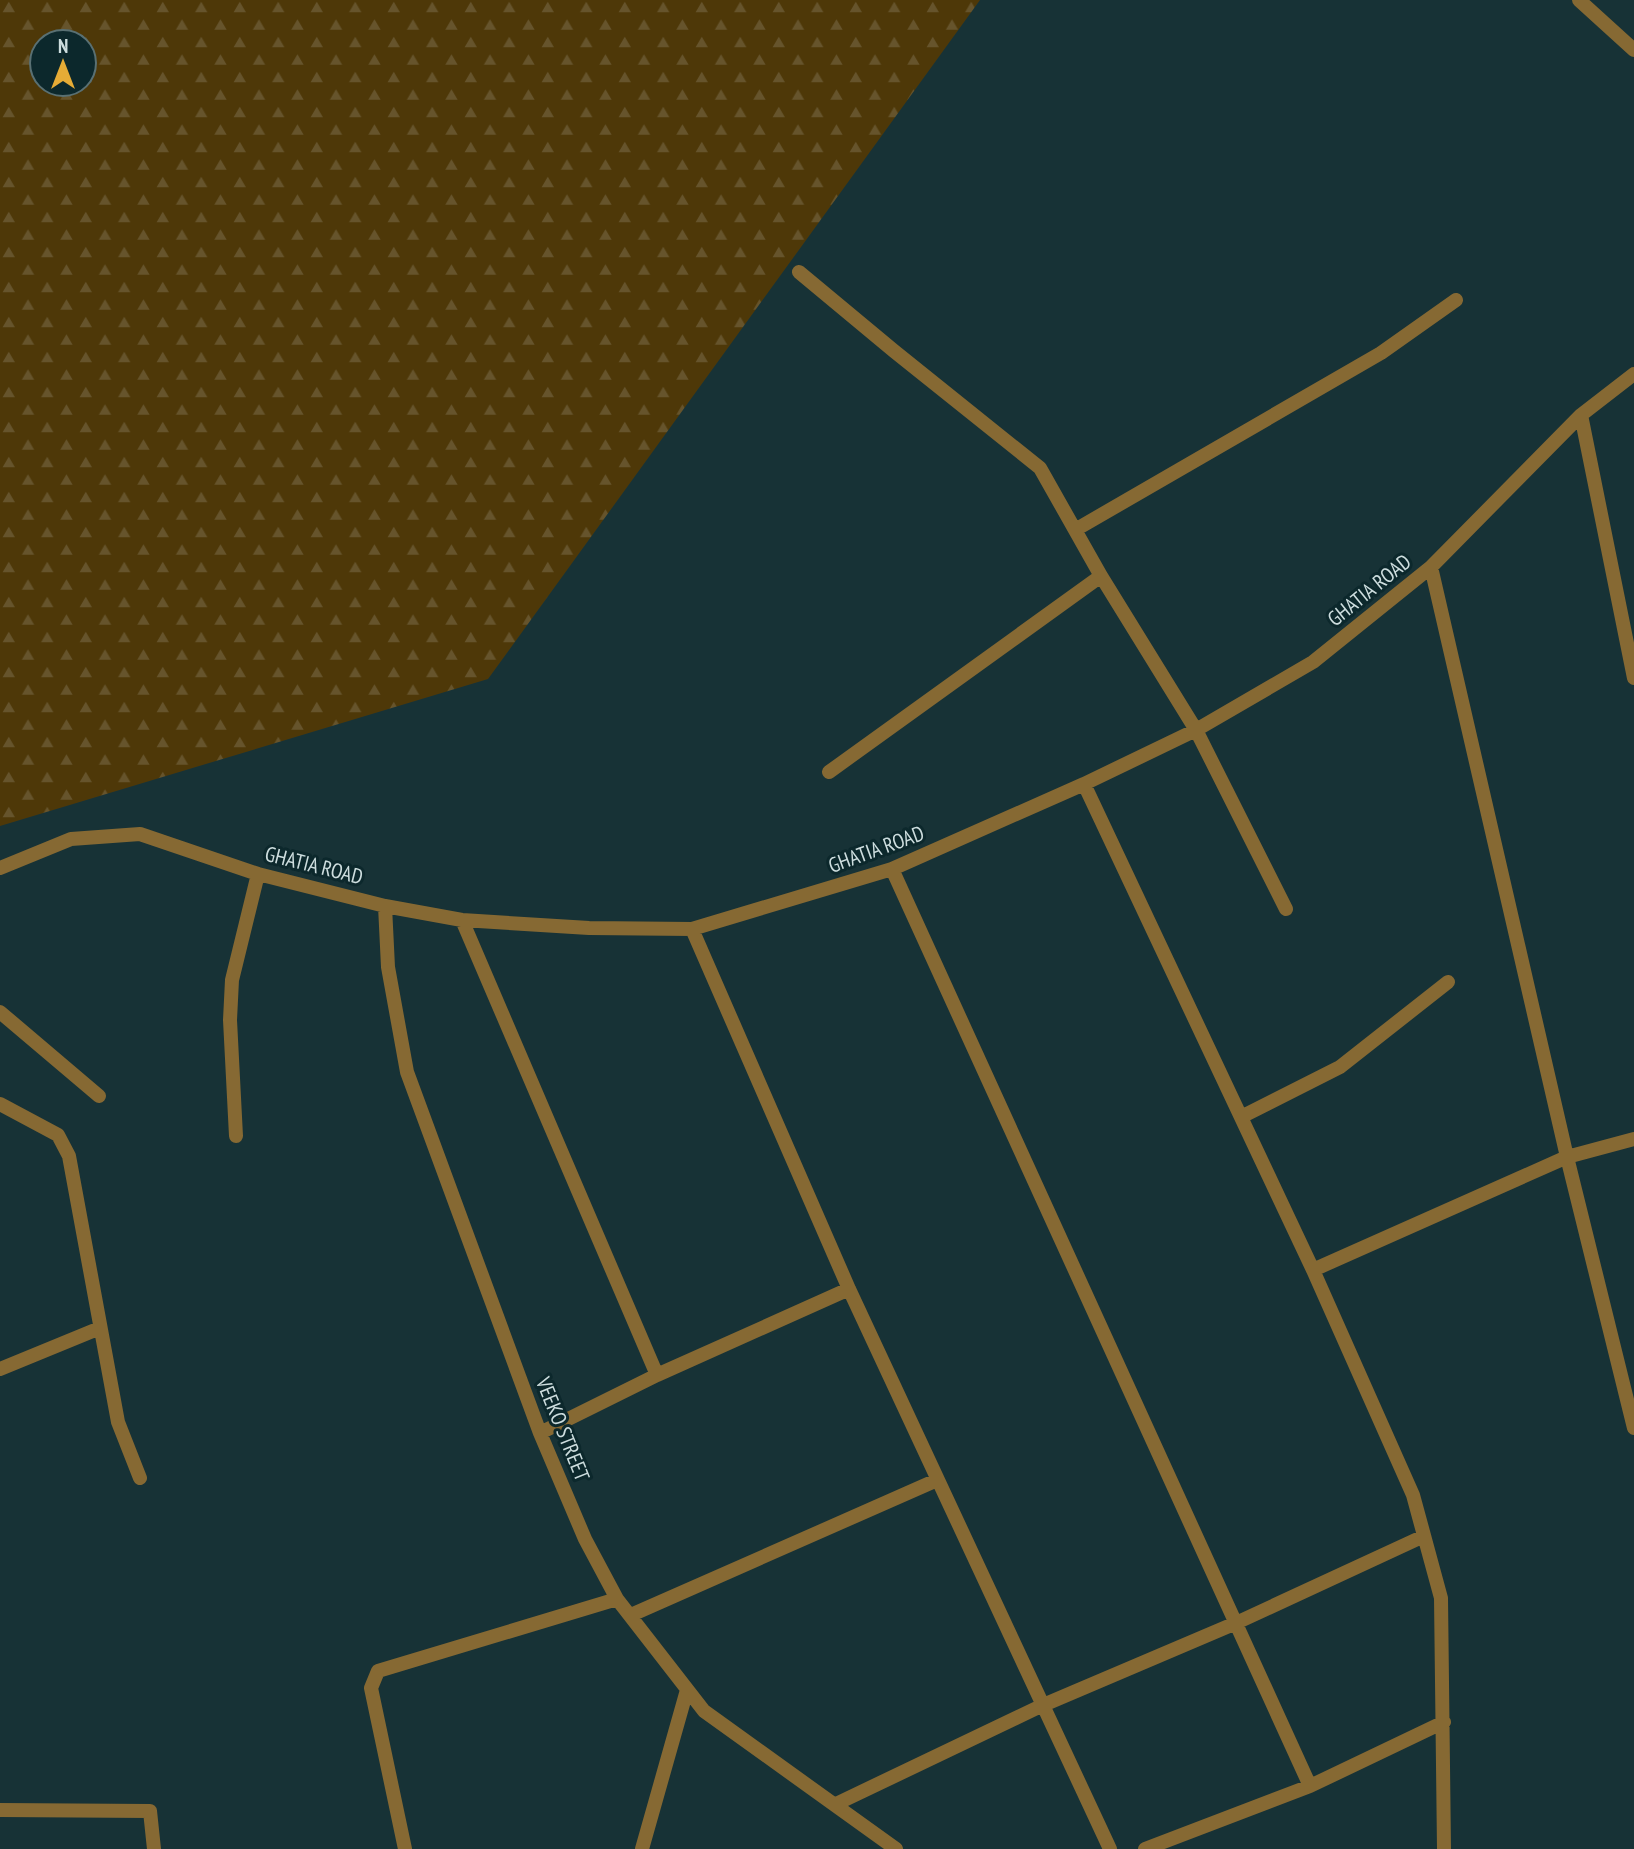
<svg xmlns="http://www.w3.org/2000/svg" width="1634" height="1849" viewBox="0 0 1634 1849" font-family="'PT Sans Narrow',sans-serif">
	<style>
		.forest { fill: url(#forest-firs); fill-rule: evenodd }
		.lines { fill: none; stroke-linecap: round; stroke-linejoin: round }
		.street { stroke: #866933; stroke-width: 14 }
		.labels { text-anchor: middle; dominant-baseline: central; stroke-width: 6; stroke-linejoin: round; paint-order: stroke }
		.street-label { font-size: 21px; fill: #cdddde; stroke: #0c282c }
	</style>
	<defs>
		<pattern id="forest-firs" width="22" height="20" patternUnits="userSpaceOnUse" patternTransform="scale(1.75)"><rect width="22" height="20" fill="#4e3808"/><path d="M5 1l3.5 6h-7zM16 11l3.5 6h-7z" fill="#66542c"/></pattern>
	</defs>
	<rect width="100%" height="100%" fill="#173236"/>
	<path class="forest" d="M0,0H980L488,679L0,826ZM42,42H84V84H42Z"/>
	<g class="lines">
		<path class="street" d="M1579,0L1634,50
			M799,272L894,351L1040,468L1101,576L1196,730L1286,909
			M1581,415L1634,678
			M1075,530L1381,353L1456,300
			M1431,567L1567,1157L1634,1428
			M829,772L1101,576
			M1084,784L1313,1270L1413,1495L1441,1598L1444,1849
			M0,868L71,839L140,834L258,874L385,906L462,920L589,928L692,929L892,869L1084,784L1196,730L1313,662L1431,567L1581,415L1634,374
			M892,869L1310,1786
			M385,906L388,967L407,1072L540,1433L585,1539L617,1599L704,1711L896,1849
			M462,920L657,1375
			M692,929L849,1289L1110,1849
			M0,1012L99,1096
			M0,1104L58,1135L69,1156L118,1422L140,1478
			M1241,1117L1340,1067L1448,982
			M236,1136L230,1020L232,980L258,874
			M1313,1270L1567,1157L1634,1139
			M0,1369L100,1328
			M540,1433L657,1375L849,1289
			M631,1615L937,1480
			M836,1804L1041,1706L1236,1623L1424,1536
			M0,1810L150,1811L154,1849
			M405,1849L371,1688L378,1671L617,1599
			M642,1849L687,1690
			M1145,1849L1310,1786L1444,1722"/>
	</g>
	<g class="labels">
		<g class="street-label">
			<text transform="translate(1369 590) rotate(-39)">GHATIA ROAD</text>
			<text transform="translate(876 849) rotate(-20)">GHATIA ROAD</text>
			<text transform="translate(314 865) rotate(14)">GHATIA ROAD</text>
			<text transform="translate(563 1429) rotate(68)">VEEKO STREET</text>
		</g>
	</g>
	<g transform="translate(63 63)"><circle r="33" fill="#0c282c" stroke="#597073" stroke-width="2"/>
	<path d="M0-5L12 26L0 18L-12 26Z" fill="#e6ac36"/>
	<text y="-10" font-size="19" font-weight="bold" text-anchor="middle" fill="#cdddde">N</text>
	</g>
</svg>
